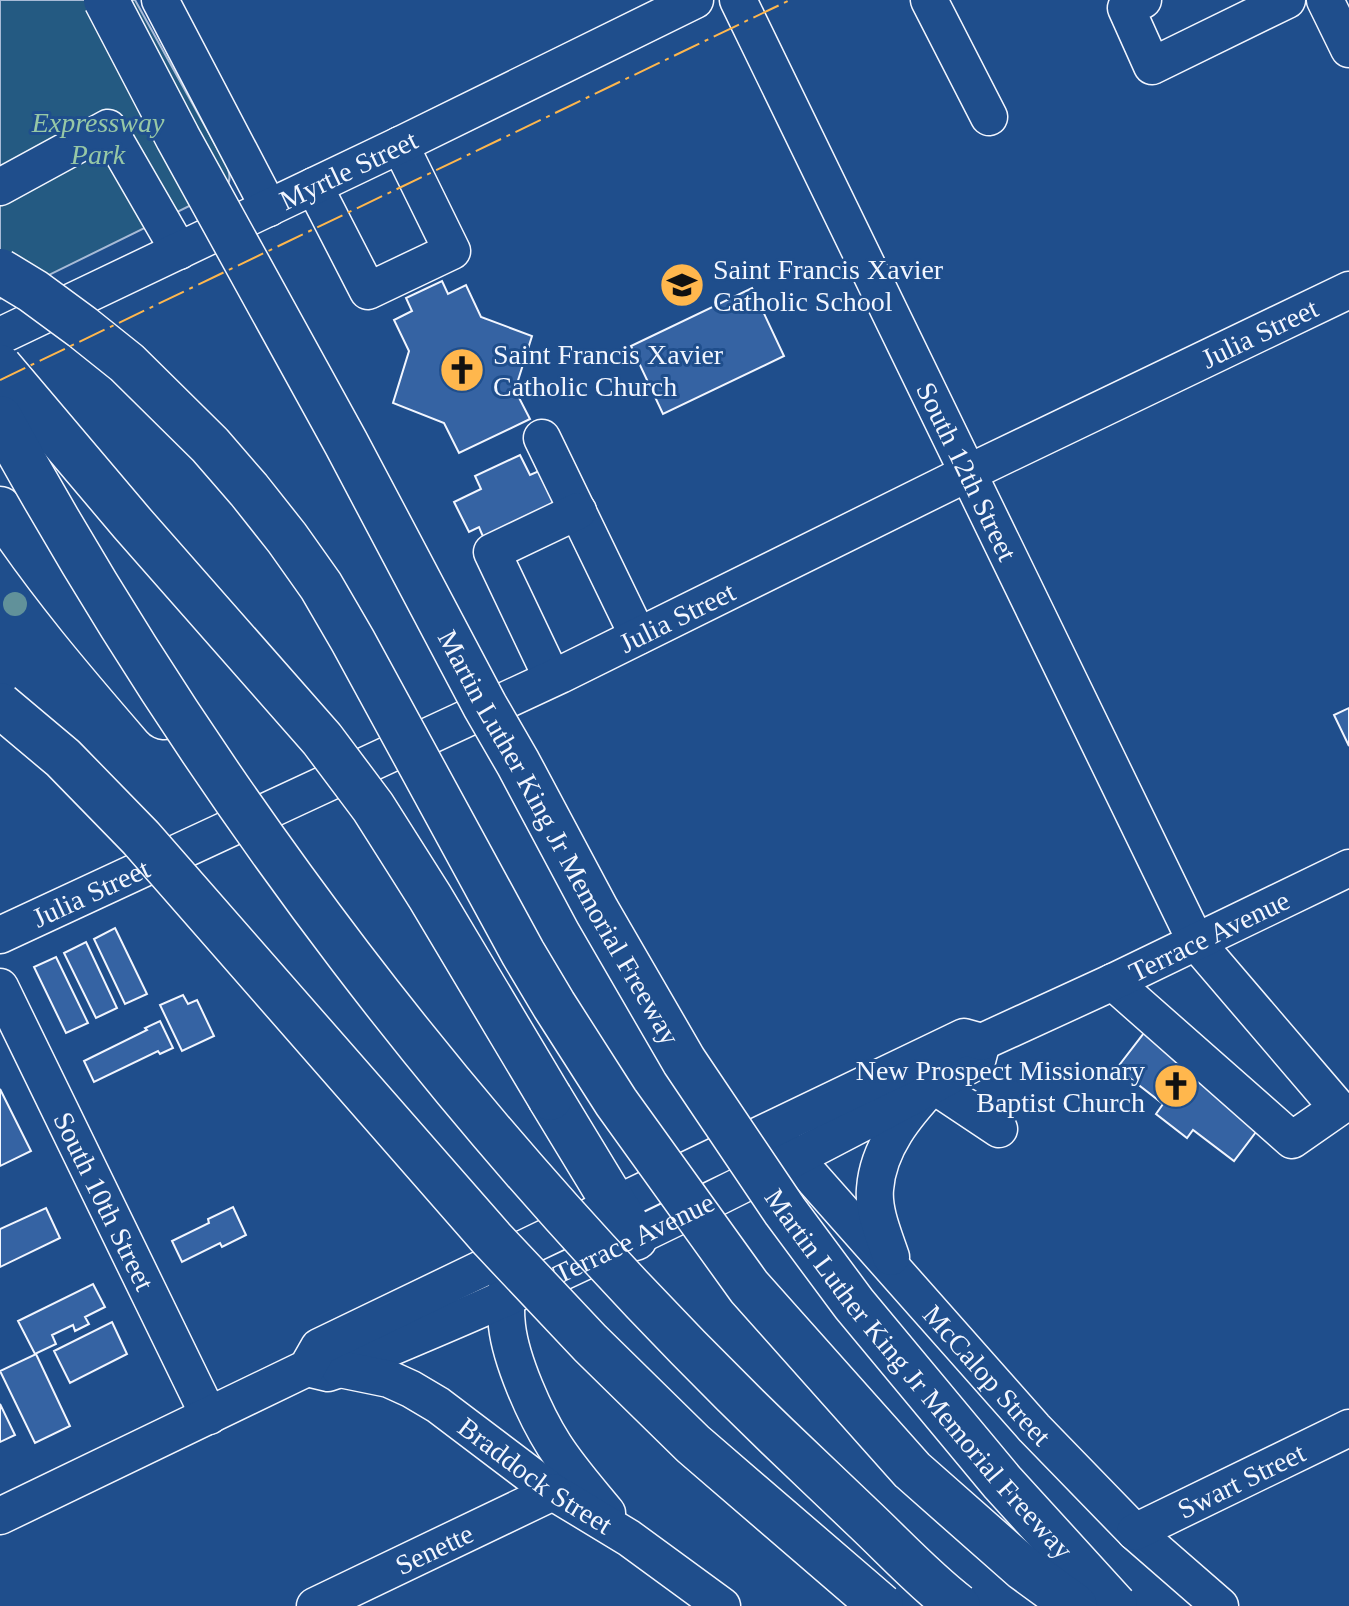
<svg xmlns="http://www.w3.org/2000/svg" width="1349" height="1606" viewBox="0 0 1349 1606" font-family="'Times New Roman',serif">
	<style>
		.green { fill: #245a82; stroke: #a8bbd7; stroke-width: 2 }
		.building { fill: #3563a3; stroke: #f2f6ff; stroke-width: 2 }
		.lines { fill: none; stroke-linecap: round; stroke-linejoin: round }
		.minor-casing { stroke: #f2f6ff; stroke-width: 39 }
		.highway-casing { stroke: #f2f6ff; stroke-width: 47 }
		.minor { stroke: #1f4e8c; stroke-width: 36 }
		.highway { stroke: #1f4e8c; stroke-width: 44 }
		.highway-bridge-casing { stroke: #f2f6ff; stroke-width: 47; stroke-linecap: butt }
		.highway-bridge { stroke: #1f4e8c; stroke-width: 44 }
		.power { stroke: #ffb74d; stroke-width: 2; stroke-dasharray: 28 6 4 6; stroke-linecap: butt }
		.tree { fill: #61919a }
		.labels { text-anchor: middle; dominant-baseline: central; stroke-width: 6; stroke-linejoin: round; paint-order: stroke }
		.park-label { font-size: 28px; font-style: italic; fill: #97c8a6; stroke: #1f4e8c }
		.street-label { font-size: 28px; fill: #f2f6ff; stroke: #1f4e8c }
		.poi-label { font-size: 28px; fill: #f2f6ff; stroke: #1f4e8c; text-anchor: start }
	</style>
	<rect width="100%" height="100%" fill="#1f4e8c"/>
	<path class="green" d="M0,0H135L227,166C230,175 231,180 226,188L0,299Z"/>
	<path class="building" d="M442,281L448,294L466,285L481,317L532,336L515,390L530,419L459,453L444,423L393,403L409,351L394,320L412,311L406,298Z
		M752,288L784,356L663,414L631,346Z
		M520,455L530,475L539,471L556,505L484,539L479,527L469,532L454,502L481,489L475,476Z
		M1349,708V746L1334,715Z
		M115,928L147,994L125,1004L94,939Z
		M86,942L117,1008L96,1018L64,953Z
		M56,957L88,1023L66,1033L34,967Z
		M183,995L188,1004L197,1000L214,1036L182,1051L160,1005Z
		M160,1021L173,1048L160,1054L158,1051L94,1082L84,1061L147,1030L145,1028Z
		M1144,1033L1262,1124L1234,1161L1193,1130L1187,1138L1156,1114L1163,1104L1117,1068Z
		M0,1089L31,1151L0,1166Z
		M233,1207L246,1235L222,1247L220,1243L182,1262L172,1241L209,1223L208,1219Z
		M46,1208L60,1238L0,1267V1229Z
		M93,1284L105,1307L85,1317L89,1324L75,1331L73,1325L52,1335L56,1344L35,1354L18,1321Z
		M112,1322L127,1354L70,1383L54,1351Z
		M36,1354L70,1426L35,1443L0,1371Z
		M0,1404L15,1435L0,1442Z"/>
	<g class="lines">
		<g class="minor-casing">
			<g id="minor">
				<path d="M160,0L269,208"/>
				<path id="s1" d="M738,0L1196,942L1338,1108L1292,1140L1113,982"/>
				<path d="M929,0L989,117"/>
				<path d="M1143,0L1126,8L1152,66L1287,0"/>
				<path d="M1325,0L1349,49"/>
				<path d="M314,186L368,291L452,251L400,145"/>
				<path d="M0,187L108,128L179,251"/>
				<path id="s2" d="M0,336L400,145L695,0"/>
				<path d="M542,438L638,636"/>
				<path d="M552,678L492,552L578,511"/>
				<path id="s3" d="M0,935L560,675L968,473L1349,290"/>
				<path id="s4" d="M0,987L209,1416"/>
				<path id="s5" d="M779,1140L1034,1428L1135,1532L1220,1606"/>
				<path d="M891,1257C884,1236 873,1211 875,1189C878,1147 906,1114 933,1085L999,1129"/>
				<path d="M508,1277C506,1293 505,1309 507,1326C511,1361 535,1415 554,1445C570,1470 589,1491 607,1513"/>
				<path id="s6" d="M307,1368L328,1373L340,1369C396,1345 453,1322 508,1297C667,1224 824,1146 977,1061L982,1042"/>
				<path id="s7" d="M340,1369L389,1379L411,1389L438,1405L553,1492L629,1538L722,1606"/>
				<path id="s8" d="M0,1516L307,1368L319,1347C534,1242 749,1141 964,1037L982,1042L1113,982L1349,868"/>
				<path id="s9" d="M1135,1532L1349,1428"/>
				<path id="s10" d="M315,1606L553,1492"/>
			</g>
		</g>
		<g class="highway-casing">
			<path id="highway" d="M0,509C49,583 106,650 164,717
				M550,1098L635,1238"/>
		</g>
		<use href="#minor" class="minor"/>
		<use href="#highway" class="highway"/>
		<g class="highway-bridge-casing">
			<g id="highway-bridge">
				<path id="s11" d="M106,0L178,138L346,443L485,706L518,763L597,911L684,1061L785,1211L854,1304L1002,1482L1115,1606"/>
				<path d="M0,271L33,291L82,327L127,363L210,445L249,490L287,538L321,586L353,641L523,953L554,1005L616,1102L749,1287L912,1470L1023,1568L1075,1606"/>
				<path d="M0,367L132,523L322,739L373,807L430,897L550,1098"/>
				<path d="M0,418C206,794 469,1139 778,1437C806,1464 834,1490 862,1517C894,1547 923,1579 958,1606"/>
				<path d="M0,705L63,758L141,838L492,1239L590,1343L693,1444L881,1606"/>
			</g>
		</g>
		<use href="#highway-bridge" class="highway-bridge"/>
		<path class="power" d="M0,380L790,0"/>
	</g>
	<circle class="tree" cx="15" cy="604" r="12"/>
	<defs>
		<g id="school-disc" transform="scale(2.3)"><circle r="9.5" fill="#ffb74d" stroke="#1f4e8c"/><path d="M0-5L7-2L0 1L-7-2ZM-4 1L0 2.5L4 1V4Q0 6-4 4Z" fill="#111"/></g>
		<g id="church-disc" transform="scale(2.3)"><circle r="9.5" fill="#ffb74d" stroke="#1f4e8c"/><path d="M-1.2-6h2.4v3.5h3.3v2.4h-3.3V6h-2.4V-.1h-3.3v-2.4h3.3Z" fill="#111"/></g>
	</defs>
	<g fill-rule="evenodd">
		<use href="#school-disc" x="682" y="285"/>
		<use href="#church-disc" x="462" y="370"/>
		<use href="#church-disc" x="1176" y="1086"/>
	</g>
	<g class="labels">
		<g class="park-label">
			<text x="98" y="122">Expressway<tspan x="98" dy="32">Park</tspan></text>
		</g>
		<g class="street-label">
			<text stroke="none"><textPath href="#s2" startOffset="386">Myrtle Street</textPath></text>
			<text stroke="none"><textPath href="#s3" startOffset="1396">Julia Street</textPath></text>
			<text stroke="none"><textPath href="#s1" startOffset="524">South 12th Street</textPath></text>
			<text stroke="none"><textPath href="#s3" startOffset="748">Julia Street</textPath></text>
			<text stroke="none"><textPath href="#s11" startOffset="952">Martin Luther King Jr Memorial Freeway</textPath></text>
			<text stroke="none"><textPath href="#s3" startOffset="100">Julia Street</textPath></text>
			<text stroke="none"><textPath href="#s8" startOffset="1350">Terrace Avenue</textPath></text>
			<text stroke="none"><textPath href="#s4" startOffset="238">South 10th Street</textPath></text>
			<text stroke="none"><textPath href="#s6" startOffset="356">Terrace Avenue</textPath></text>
			<text stroke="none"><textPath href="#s11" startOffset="1600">Martin Luther King Jr Memorial Freeway</textPath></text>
			<text stroke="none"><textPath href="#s5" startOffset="314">McCalop Street</textPath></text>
			<text stroke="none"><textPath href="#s7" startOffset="226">Braddock Street</textPath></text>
			<text stroke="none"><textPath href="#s9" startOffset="118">Swart Street</textPath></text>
			<text stroke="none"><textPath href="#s10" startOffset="132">Senette</textPath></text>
		</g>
		<g class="poi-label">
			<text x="713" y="269">Saint Francis Xavier<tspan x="713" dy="32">Catholic School</tspan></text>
			<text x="493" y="354">Saint Francis Xavier<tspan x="493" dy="32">Catholic Church</tspan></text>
			<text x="1145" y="1070" text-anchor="end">New Prospect Missionary<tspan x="1145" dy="32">Baptist Church</tspan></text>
		</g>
	</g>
</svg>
